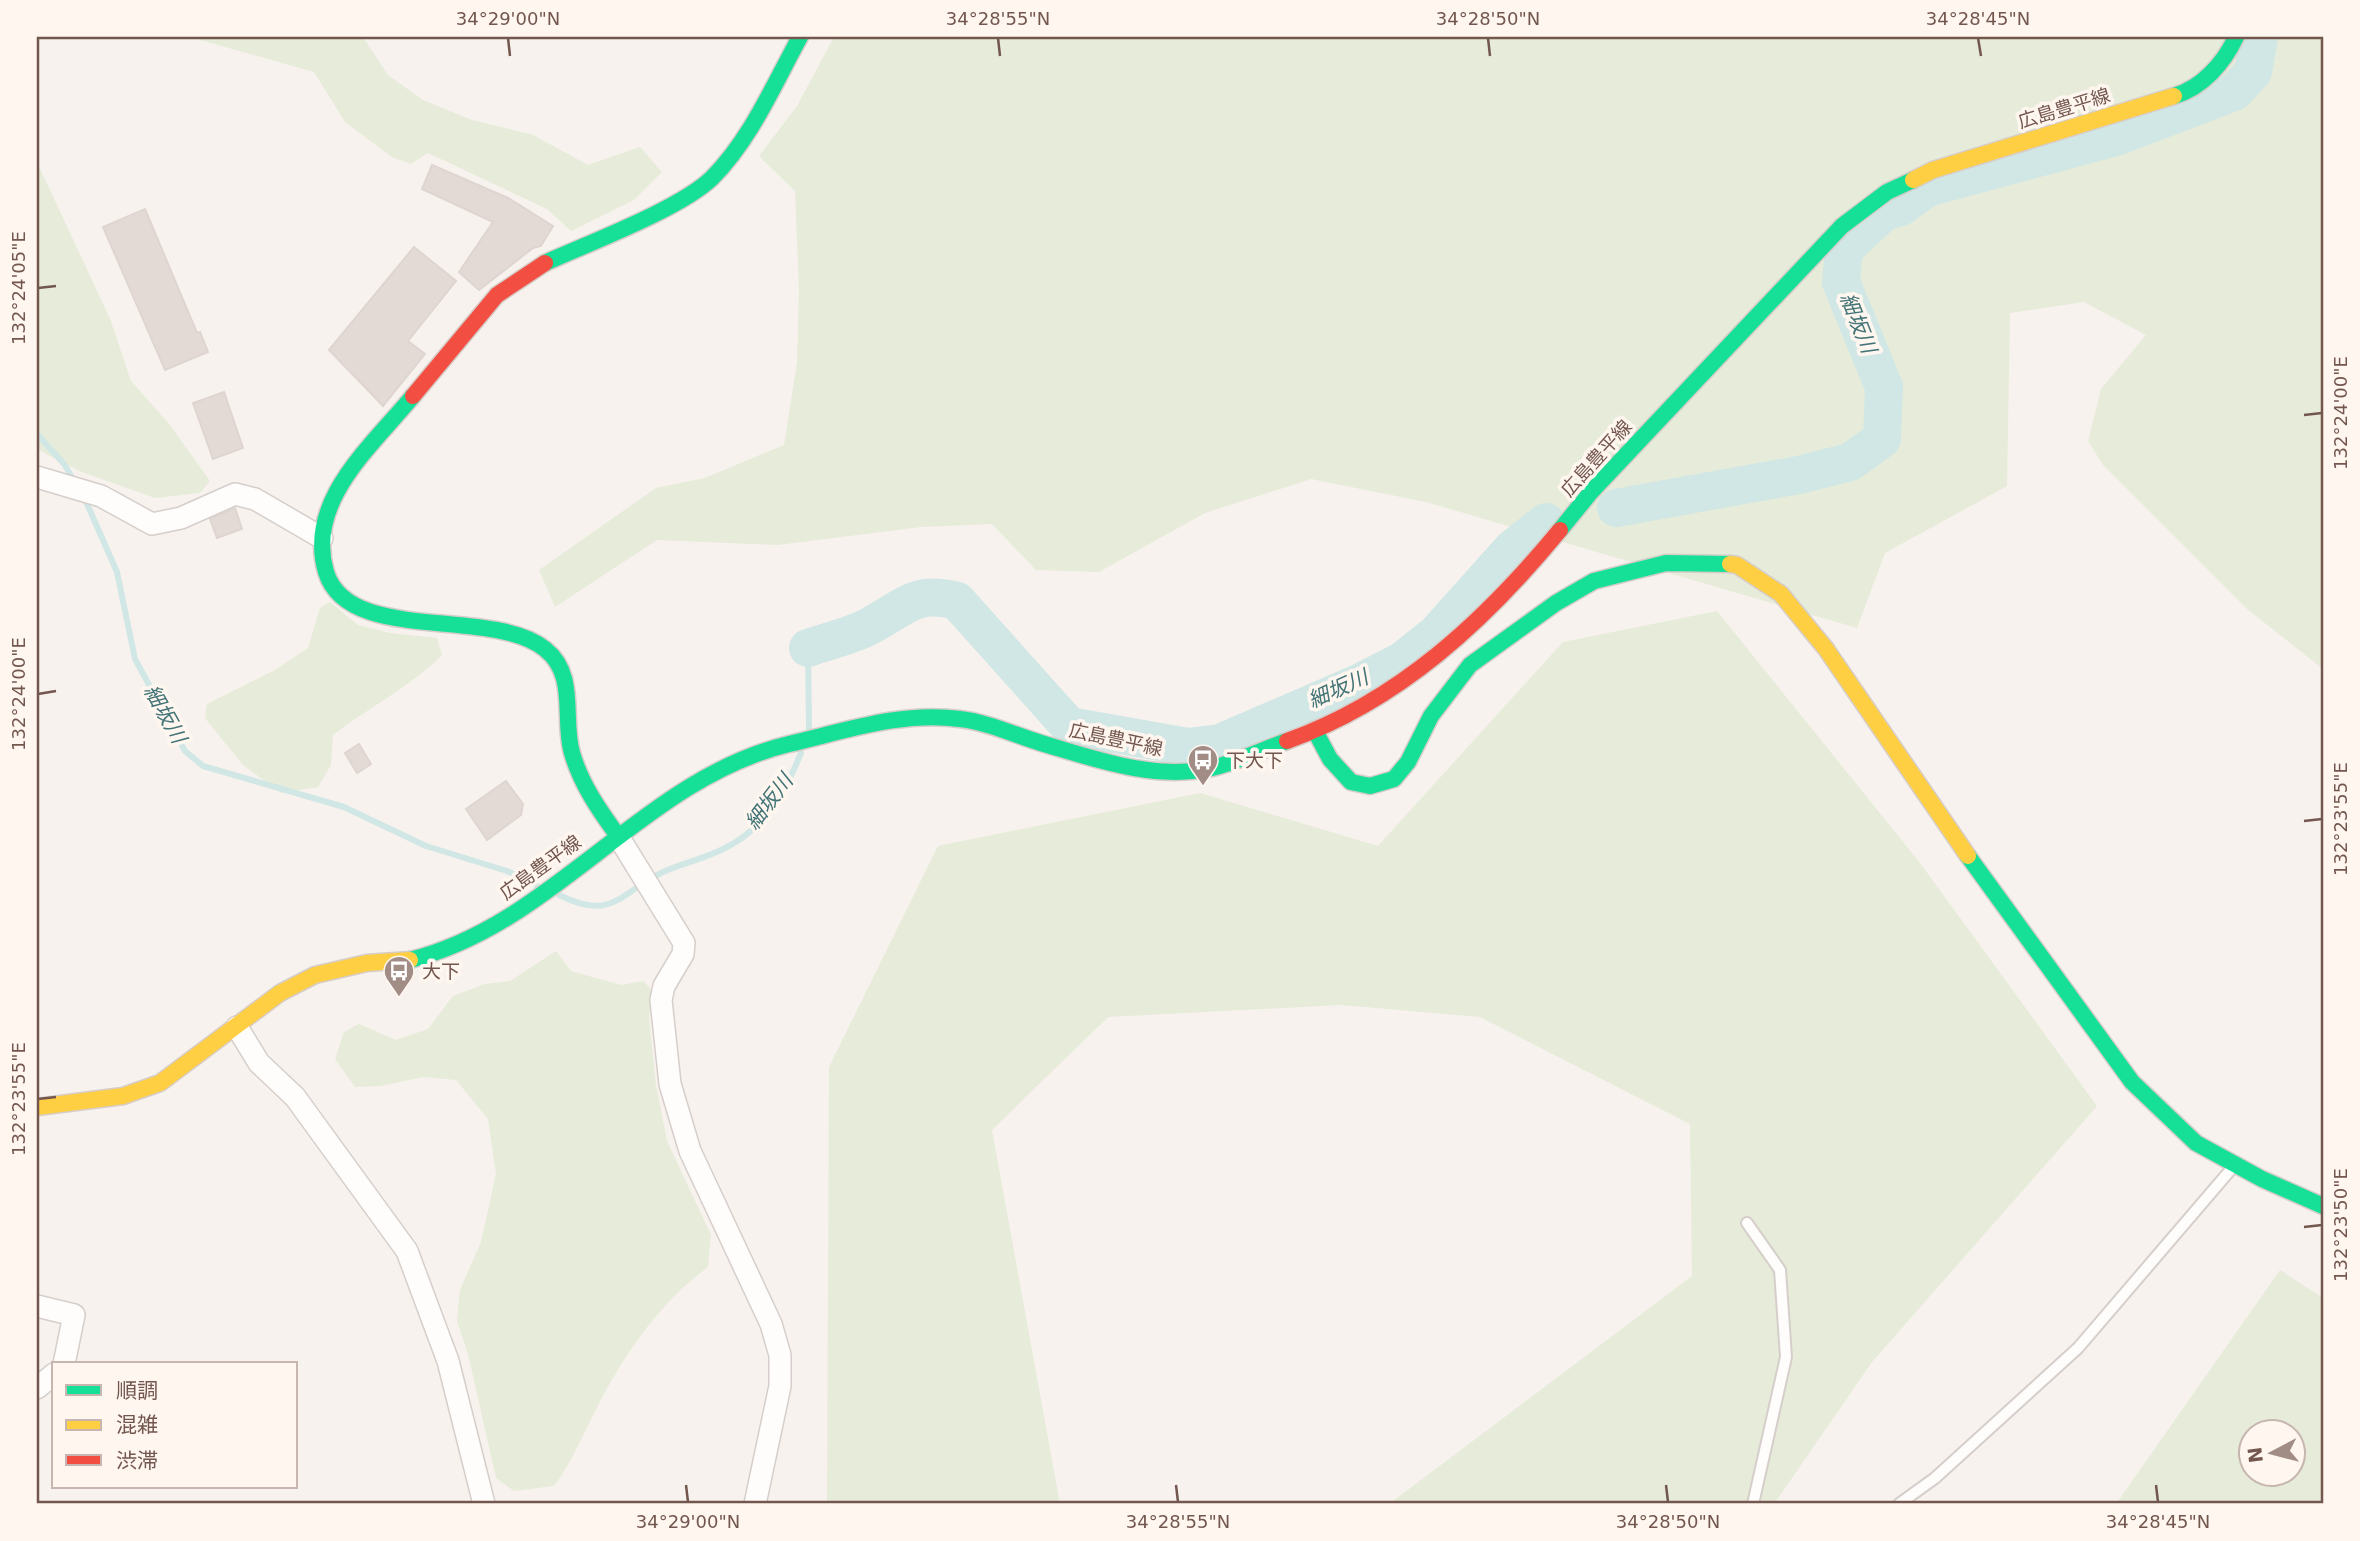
<svg xmlns="http://www.w3.org/2000/svg" width="2360" height="1541" viewBox="0 0 2360 1541" font-family="'DejaVu Sans','Noto Sans JP',sans-serif">
	<style>
		.green { fill: #e6ecd9; fill-rule: evenodd }
		.lines { fill: none; stroke-linecap: round; stroke-linejoin: round }
		.stream { stroke: #d0e7e6; stroke-width: 6 }
		.river { stroke: #d0e7e6; stroke-width: 38 }
		.building { fill: #e3dad5; stroke: #dfd5d0; stroke-width: 2 }
		.lane-casing { stroke: #d6ceca; stroke-width: 14 }
		.street-casing { stroke: #d6ceca; stroke-width: 24 }
		.fast-casing { stroke: #d6cdc9; stroke-width: 19 }
		.slow-casing { stroke: #d6cdc9; stroke-width: 19 }
		.jam-casing { stroke: #d6cdc9; stroke-width: 19 }
		.lane { stroke: #fefdfc; stroke-width: 10 }
		.street { stroke: #fefdfc; stroke-width: 21 }
		.fast { stroke: #16e098; stroke-width: 16 }
		.slow { stroke: #ffcf43; stroke-width: 16 }
		.jam { stroke: #f24e42; stroke-width: 16 }
		.ticks { fill: none; stroke: #73574f; stroke-width: 2.5 }
		.labels { text-anchor: middle; dominant-baseline: central; stroke-width: 7; stroke-linejoin: round; paint-order: stroke }
		.street-label { font-size: 19px; fill: #73574f; stroke: #fef6ef }
		.poi-label { font-size: 19px; fill: #73574f; stroke: #fef6ef; text-anchor: start }
		.water-label { font-size: 21px; font-style: italic; fill: #437477; stroke: #fef6ef }
		.neatline { fill: none; stroke: #73574f; stroke-width: 2.5 }
		.ticks-label { font-size: 18px; text-anchor: middle; fill: #73574f }
	</style>
	<rect width="100%" height="100%" fill="#f7f2ed"/>
	<path class="green" d="M190,37H363L388,75L423,100L472,120L533,135L588,165L640,147L662,172L634,200L571,231L547,209L428,153L411,164L392,157L345,122L314,72Z
		M834,37H2323V669L2247,609L2103,465L2088,441L2101,389L2146,335L2084,302L2010,313L2007,486L1885,553L1857,628L1426,502L1311,479L1205,513L1099,572L1036,570L992,524L921,527L778,545L657,540L555,607L539,570L656,488L705,478L784,445L797,363L799,289L795,191L759,156L797,106Z
		M37,162L111,321L131,381L170,425L210,481L200,493L155,498L79,471L37,449Z
		M330,602L358,625L390,633L437,638L442,655C410,687 368,708 333,735L331,765L318,787L281,793L243,765L205,718L207,704L275,670L308,648L320,608Z
		M1717,611L1920,863L2097,1106L1872,1362L1774,1504H1389L1692,1276L1690,1124L1480,1017L1341,1005L1108,1017L992,1130L1060,1504H827L829,1067L938,846L1200,793L1378,846L1563,642Z
		M556,951L571,971L621,985L643,981L652,990L649,1018L656,1085L667,1141L711,1235L708,1267C664,1299 629,1347 603,1396C586,1427 575,1457 554,1486L514,1491L496,1478L468,1354L457,1321L460,1290L481,1242L496,1174L488,1119L456,1080L423,1077L380,1086L355,1087L335,1059L344,1032L359,1024L396,1040L428,1029L453,996L485,984L510,981Z
		M2280,1270L2323,1298V1504H2116ZM2252,1432H2294V1474H2252Z"/>
	<g class="lines">
		<path class="stream" d="M37,434L64,464L75,482
			M84,497L117,572L135,659L185,751L203,766L344,807L426,846L507,871L536,885
			M808,648L809,730
			M559,895C614,922 618,893 665,871C683,863 703,859 721,850C763,831 784,795 801,753"/>
		<path class="river" d="M1616,508L1799,475L1850,462L1882,439L1884,387L1841,282L1844,249L1885,211L1901,207L1927,188L2116,137L2234,92L2253,72L2259,37
			M808,648C828,641 851,636 870,626C905,607 915,590 957,601L1069,726L1188,747L1220,743L1359,683L1402,661L1436,634L1512,549L1546,522"/>
	</g>
	<path class="building" d="M432,165L508,198L553,226L541,246L533,248L479,290L459,272L493,222L422,189Z
		M145,209L197,333L200,332L208,352L165,370L103,227Z
		M414,247L456,281L408,341L425,354L383,406L329,350Z
		M224,392L243,448L213,459L193,403Z
		M235,508L242,529L217,538L210,519Z
		M359,744L371,764L357,773L345,753Z
		M506,781L523,804L521,815L487,840L466,809Z"/>
	<g class="lines">
		<g class="lane-casing">
			<path id="lane" d="M1747,1223L1780,1270L1786,1357L1753,1504
				M1899,1504L1935,1478L2078,1348L2233,1167"/>
		</g>
		<g class="street-casing">
			<path id="street" d="M37,477L101,496L152,524L181,518L235,494L255,499L322,538
				M618,836L684,943L683,954L664,986L661,1000L670,1084L690,1151L771,1324L780,1355V1386L755,1504
				M237,1027L259,1063L295,1097L407,1251L448,1361L484,1504
				M37,1306L74,1315L64,1364
				M37,1388L54,1374"/>
		</g>
		<g class="fast-casing">
			<path id="fast" d="M2174,96C2202,88 2224,63 2236,37
				M545,263C589,243 680,209 712,178C751,139 774,84 800,37
				M413,396C372,446 305,501 326,572C348,645 491,606 545,649C578,675 562,719 572,753C581,784 599,810 618,836
				M1560,530L1591,492L1842,226L1887,192L1913,180
				M1315,731L1330,759L1351,782L1370,786L1394,779L1408,762L1431,716L1470,665L1556,603L1594,581L1666,563L1730,564
				M1968,856L2132,1082L2196,1143L2262,1179L2323,1206
				M410,960C555,924 643,779 789,744C845,731 902,711 960,719C987,722 1015,735 1041,743C1095,759 1155,781 1212,768C1237,762 1262,750 1287,741"/>
		</g>
		<g class="slow-casing">
			<path id="slow" d="M1913,180L1933,170L2174,96
				M1730,564L1737,565L1781,594L1826,649L1968,856
				M37,1107L123,1096L160,1083L280,993L315,975L367,963L410,960"/>
		</g>
		<g class="jam-casing">
			<path id="jam" d="M413,396L497,295L545,263
				M1287,741C1399,701 1485,621 1560,530"/>
		</g>
		<use href="#lane" class="lane"/>
		<use href="#street" class="street"/>
		<use href="#fast" class="fast"/>
		<use href="#slow" class="slow"/>
		<use href="#jam" class="jam"/>
	</g>
	<path class="ticks" d="M508,38L510,56M998,38L1000,56M1488,38L1490,56M1978,38L1981,56M38,288L56,286M2304,415L2322,413M38,694L56,691M2304,821L2322,819M38,1099L56,1097M2304,1227L2322,1225M686,1485L688,1502M1176,1485L1178,1502M1666,1485L1668,1502M2156,1485L2158,1502"/>
	<defs>
		<g id="bus-pin" transform="scale(1.575)"><path d="M0 17L-7.5 6A9.5 9.5 0 1 1 7.5 6Z" fill="#a18d86" stroke="#fef6ef"/><path d="M-5-6H5V4H4V6H2V4H-2V6H-4V4H-5ZM-3.5-4V0h7V-4ZM-3.5 1.2v1.5H-2V1.2ZM2 1.2v1.5H3.5V1.2Z" fill="#fff"/></g>
	</defs>
	<g fill-rule="evenodd">
		<use href="#bus-pin" x="1203" y="760"/>
		<use href="#bus-pin" x="399" y="971"/>
	</g>
	<g class="labels">
		<g class="street-label">
			<text transform="translate(2064 108) rotate(-17)">広島豊平線</text>
			<text transform="translate(1596 458) rotate(-48)">広島豊平線</text>
			<text transform="translate(1116 739) rotate(12)">広島豊平線</text>
			<text transform="translate(540 867) rotate(-36)">広島豊平線</text>
		</g>
		<g class="poi-label">
			<text x="1226" y="760">下大下</text>
			<text x="422" y="971">大下</text>
		</g>
		<g class="water-label">
			<text transform="translate(1858 323) rotate(68)">細坂川</text>
			<text transform="translate(1338 689) rotate(-24)">細坂川</text>
			<text transform="translate(165 714) rotate(61)">細坂川</text>
			<text transform="translate(769 802) rotate(-53)">細坂川</text>
		</g>
	</g>
	<rect width="2360" height="1541" fill="none" stroke="#fef6ef" stroke-width="77"/>
	<rect x="52" y="1362" width="245" height="126" fill="#fef6ef" stroke="#c6b6af" stroke-width="2"/>
	<rect x="66" y="1385" width="35" height="10" fill="#16e098" stroke="#c6b6af" stroke-width="2"/>
	<text x="116" y="1398" font-size="21" fill="#73574f">順調</text>
	<rect x="66" y="1420" width="35" height="10" fill="#ffcf43" stroke="#c6b6af" stroke-width="2"/>
	<text x="116" y="1432" font-size="21" fill="#73574f">混雑</text>
	<rect x="66" y="1455" width="35" height="10" fill="#f24e42" stroke="#c6b6af" stroke-width="2"/>
	<text x="116" y="1468" font-size="21" fill="#73574f">渋滞</text>
	<g transform="translate(2272 1453) rotate(263)"><circle r="33" fill="#fef6ef" stroke="#c6b6af" stroke-width="2"/>
	<path d="M0-5L12 26L0 18L-12 26Z" fill="#a18d86"/>
	<text y="-10" font-size="19" font-weight="bold" text-anchor="middle" fill="#73574f">N</text>
	</g>
	<rect x="38" y="38" width="2284" height="1464" class="neatline"/>
	<g class="ticks-label">
		<text x="508" y="25">34°29'00"N</text>
		<text x="998" y="25">34°28'55"N</text>
		<text x="1488" y="25">34°28'50"N</text>
		<text x="1978" y="25">34°28'45"N</text>
		<text transform="translate(19 288) rotate(-90)" y="6">132°24'05"E</text>
		<text transform="translate(2341 413) rotate(-90)" y="6">132°24'00"E</text>
		<text transform="translate(19 694) rotate(-90)" y="6">132°24'00"E</text>
		<text transform="translate(2341 819) rotate(-90)" y="6">132°23'55"E</text>
		<text transform="translate(19 1099) rotate(-90)" y="6">132°23'55"E</text>
		<text transform="translate(2341 1225) rotate(-90)" y="6">132°23'50"E</text>
		<text x="688" y="1528">34°29'00"N</text>
		<text x="1178" y="1528">34°28'55"N</text>
		<text x="1668" y="1528">34°28'50"N</text>
		<text x="2158" y="1528">34°28'45"N</text>
	</g>
</svg>
